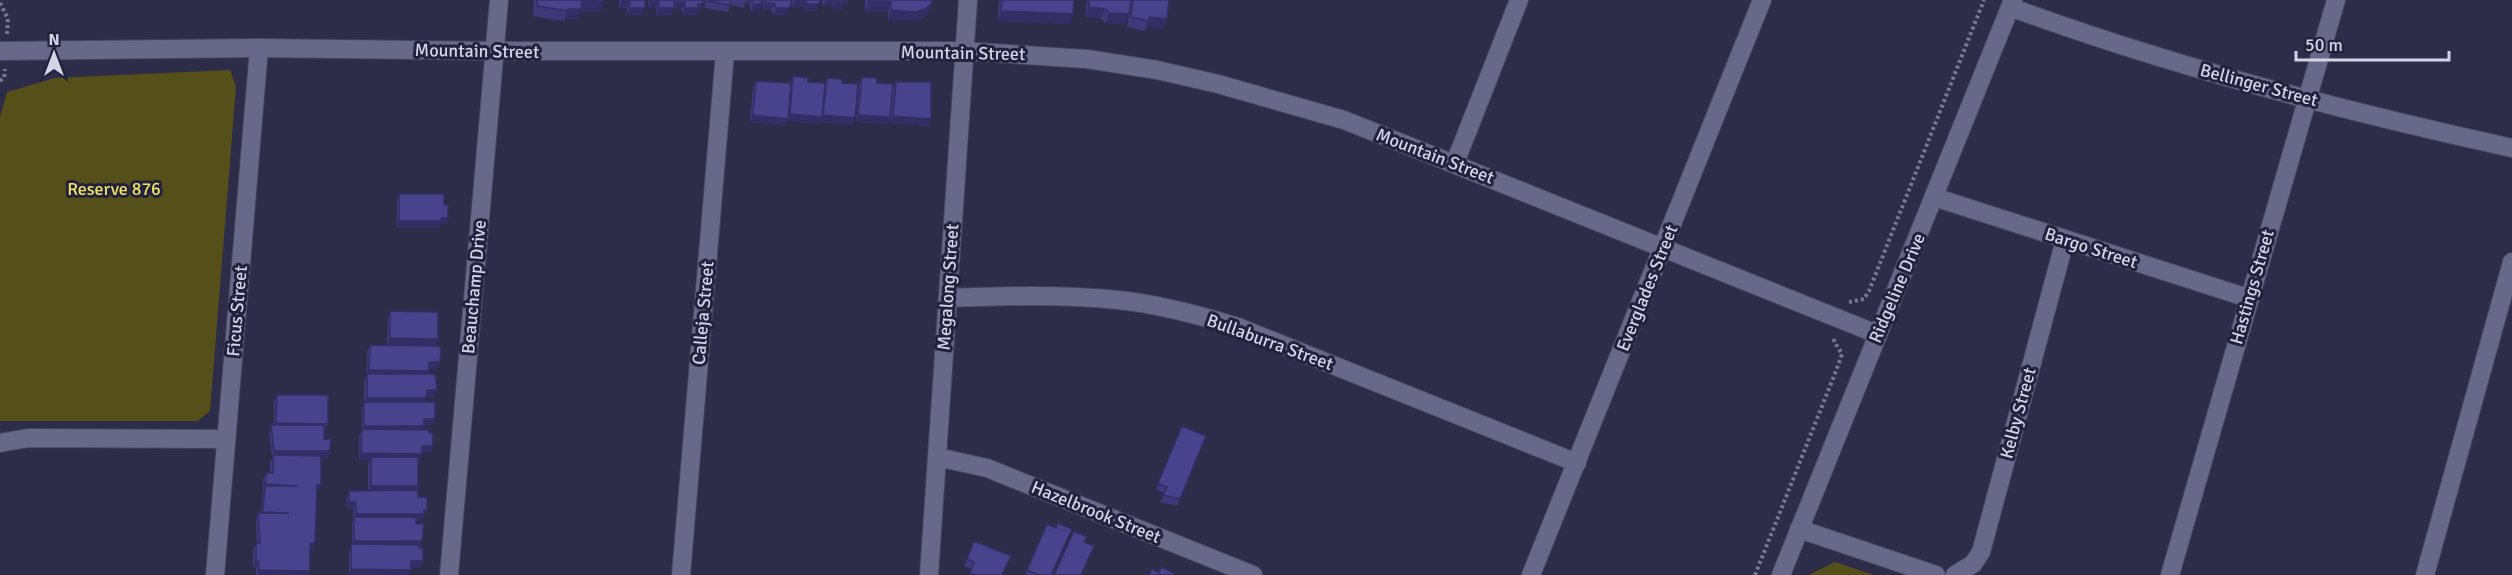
<svg xmlns="http://www.w3.org/2000/svg" width="2512" height="575" viewBox="0 0 2512 575" font-family="Signika,sans-serif">
	<style>
		.green { fill: #555019 }
		.lines { fill: none; stroke-linecap: round; stroke-linejoin: round }
		.street-casing { stroke: #47465e; stroke-width: 20 }
		.secondary-casing { stroke: #47465e; stroke-width: 20 }
		.path { stroke: #787890; stroke-width: 4; stroke-dasharray: 3 3; stroke-linecap: butt }
		.street { stroke: #686989; stroke-width: 18 }
		.secondary { stroke: #686989; stroke-width: 18 }
		.wall { fill: #3f3979 }
		.shaded-wall { fill: #332e63 }
		.building { fill: #49428d; stroke: #332e63; stroke-width: 1.5 }
		.labels { text-anchor: middle; dominant-baseline: central; stroke-width: 6; stroke-linejoin: round; paint-order: stroke }
		.street-label { font-size: 18px; fill: #d3d4e6; stroke: #23223e }
		.park-label { font-size: 18px; fill: #efe360; stroke: #23223e }
	</style>
	<rect width="100%" height="100%" fill="#2d2c49"/>
	<path class="green" d="M230,70L236,87L210,411L198,421H0V117L7,92L55,78Z
		M1835,562L1874,575H1809Z"/>
	<g class="lines">
		<g class="street-casing">
			<path id="street" d="M2010,7C2173,67 2342,111 2512,148
				M1455,163L1519,0
				M1934,197L2248,298
				M948,298C1004,296 1061,294 1118,300C1159,304 1199,315 1238,327L1577,463
				M0,443L28,438L226,439
				M937,457L987,468L1253,575
				M1799,529L1936,575
				M215,575L259,48
				M449,575L499,0
				M681,575L725,52
				M929,575L968,0
				M1531,575L1762,0
				M1955,575L1973,564L1981,552L2065,240
				M2170,575L2336,0
				M2425,575L2512,262"/>
		</g>
		<g class="secondary-casing">
			<path id="secondary" d="M0,51L259,48L495,51H962L1087,59L1157,70L1218,84L1344,120L1877,334
				M1781,575L2013,0"/>
		</g>
		<path class="path" d="M0,3L8,19L7,34
			M0,81L4,78L5,69
			M1849,302L1864,299L1869,291L1984,0
			M1755,575L1836,371L1842,354L1834,341L1836,337"/>
		<use href="#street" class="street"/>
		<use href="#secondary" class="secondary"/>
	</g>
	<path class="wall" d="M534,0H604L600,12L580,11L578,19H565L564,21L533,16Z
		M619,0H645V8L642,15H627V8H619Z
		M648,0H674L671,15H656V8H648Z
		M674,0H703V4L700,11H697L696,15H682V9H674Z
		M705,0H762V3L760,10L751,12L749,4H745L744,8L730,5V0V5L728,12L705,8Z
		M763,0H820L817,11H803L804,7H792L791,5L786,15H774L771,10H763Z
		M822,0H848L847,3H844L842,9H833V6H824L822,3Z
		M865,0H932L928,13L922,19L912,21L888,20V12H865Z
		M999,0H1074L1070,24L998,21Z
		M1087,0H1169L1167,19L1163,29L1146,27L1145,31L1127,27L1129,15L1125,24L1106,23L1101,19L1085,17Z
		M793,76L808,82L824,83L827,78L842,83L853,125L821,122V119L819,124L788,121V119L785,126L750,122L753,88L756,81L791,83Z
		M862,77L890,117L888,124L856,122L859,84Z
		M896,82L931,119L928,126L890,123L893,88Z
		M399,194L444,205L448,218L446,224H440L439,228H397V201Z
		M390,311L435,346L387,345L388,318Z
		M370,345L440,362L438,369H429L428,374L437,390L434,397H426L425,402L435,419L433,425H424L422,430L429,433L433,446L431,453H422L419,461H418V486L417,490L418,497L427,510L424,517H423L422,521H416L419,547L423,561L421,568H411L409,575H349V551L352,544V524L353,520V509H347V498L349,491H368V464L370,460H359V436L362,430V409L364,402V381L367,375V352Z
		M277,395L328,424L325,431H324V439L330,451L328,458H321L318,492H316L312,550H310L308,575H256V568H253V550L256,543H257L256,520L258,513H261L263,491V480L266,473H270V462L272,458L269,432L271,425H274V402Z
		M1182,426L1206,436L1177,506L1160,502L1164,493L1156,490Z
		M1069,535L1052,575H1025L1027,570Z
		M974,541L1003,575H969L971,569L964,566Z"/>
	<path class="shaded-wall" d="M745,0H751L749,4H745L746,1Z
		M795,0H806L804,7H792Z
		M826,0H835L833,6H824Z
		M843,0H848L847,3H844L842,9H833L836,2Z
		M582,1L604,2L600,12L580,11L578,19H565L568,9Z
		M622,1H630L627,8H619Z
		M650,1H659L656,8H648Z
		M677,2H685L682,9H674Z
		M869,2H891L888,12H865Z
		M762,3L760,10L751,12L754,5Z
		M765,3H774L771,10H763Z
		M932,3L928,13L922,19L912,21L888,20L891,10Z
		M698,4H703L700,11H697L696,15H682L685,8Z
		M791,4L786,15H774L776,8Z
		M806,4H819L817,11H803Z
		M1089,7L1105,9L1101,19L1085,17Z
		M630,8H645L642,15H627Z
		M658,8H674L671,15H656Z
		M1001,11L1073,14L1070,24L998,21Z
		M1109,13L1129,14L1125,24L1106,23Z
		M1149,17L1167,19L1163,29L1146,27Z
		M790,114L822,117L819,124L788,121Z
		M753,115L788,119L785,126L750,122Z
		M823,115L855,118L853,125L821,122Z
		M858,115L890,117L888,124L856,122Z
		M893,116L931,119L928,126L890,123Z
		M441,218H448L446,224H440L439,228H397L399,221Z
		M390,338L438,339L435,346L387,345Z
		M429,362H440L438,369H427Z
		M369,370L429,371L427,378L367,377Z
		M427,390H437L434,397H424Z
		M367,398H426L424,405H364Z
		M424,419H435L433,425H421Z
		M276,423L328,424L325,431L274,430Z
		M364,426H424L421,433H362Z
		M422,446H433L431,453H419Z
		M274,451H330L328,458H273Z
		M361,453L422,454L419,461L371,460V457L370,460H359Z
		M317,485H321L318,492H314Z
		M371,486H418L416,492H368Z
		M349,502H356L353,509H347Z
		M427,510L424,517H423L422,521H354L356,514Z
		M354,541H422L419,548H352Z
		M310,543H315L312,550H308Z
		M256,561H259L256,568H253Z
		M411,561H423L421,568H408Z
		M351,569L411,570L409,575L359,574L358,575H349Z
		M259,570L310,571L308,575H257Z"/>
	<path class="building" d="M537,0H604V2L582,1L581,9H568V11L537,6Z
		M622,0H645V8H630V1H622Z
		M650,0H674V8H658L659,1H650Z
		M677,0H703V4H698V8H685V2H677Z
		M707,0H730V5L707,1Z
		M752,0H762V3L754,5Z
		M765,0H791V4L789,8H776L774,3H765Z
		M795,0H820L819,4H806V0Z
		M836,0H844V2H836Z
		M869,0H932V3L925,9L915,12L891,10V2H869Z
		M1002,0H1074L1073,14L1001,11Z
		M1089,0H1131L1129,14L1109,13L1105,9L1089,7Z
		M1133,0H1169L1167,19L1149,17V21L1131,17Z
		M793,76L808,78V82L825,83L822,117L790,114Z
		M862,77L877,78V83L893,84L890,117L858,115Z
		M827,78L842,79V83L858,84L855,118L823,115Z
		M756,81L791,83L788,119L753,115Z
		M896,82H931V119L893,116Z
		M399,194H444V205H448V218H441V221H399Z
		M390,311L438,312V339L390,338Z
		M370,345L438,346L441,349L440,362H429V371L369,370Z
		M367,374H435L437,390H427L426,398H367Z
		M277,395H328V424L276,423Z
		M364,402H435V419H424V426H364Z
		M271,425H324V439H331L330,451H274Z
		M1182,426L1206,436L1180,499L1163,495L1167,487L1158,483Z
		M362,429L429,430V433H433V446H422V454L361,453Z
		M273,455L321,456V485H317L315,543H310V571L259,570V561H256V543H260L258,513H289L263,512L265,486H297L265,484L266,473H273Z
		M371,457H418V486H371Z
		M418,490V497H427V510H424V514H356V502H349V491Z
		M354,517H416V524H424L422,541H354Z
		M1058,523L1072,529L1051,575H1039L1027,570L1047,524L1056,528Z
		M1074,531L1087,537L1084,542L1094,546L1081,575H1054Z
		M974,541L1011,556L1002,575H975L970,573L974,562L967,559Z
		M351,544L420,545L419,548H423V561H411V570L351,569Z
		M1161,567L1174,573L1173,575H1149L1152,569L1159,573Z
		M359,574H409V575H359Z"/>
	<g class="labels">
		<g class="street-label">
			<text transform="translate(477 51) rotate(1)">Mountain Street</text>
			<text transform="translate(963 53) rotate(1)">Mountain Street</text>
			<text transform="translate(2259 85) rotate(15)">Bellinger Street</text>
			<text transform="translate(1435 156) rotate(21)">Mountain Street</text>
			<text transform="translate(2091 248) rotate(18)">Bargo Street</text>
			<text transform="translate(474 287) rotate(-85)">Beauchamp Drive</text>
			<text transform="translate(948 287) rotate(-86)">Megalong Street</text>
			<text transform="translate(2252 287) rotate(-74)">Hastings Street</text>
			<text transform="translate(1647 288) rotate(-68)">Everglades Street</text>
			<text transform="translate(1897 288) rotate(-67)">Ridgeline Drive</text>
			<text transform="translate(237 311) rotate(-85)">Ficus Street</text>
			<text transform="translate(703 313) rotate(-85)">Calleja Street</text>
			<text transform="translate(1270 342) rotate(20)">Bullaburra Street</text>
			<text transform="translate(2018 413) rotate(-75)">Kelby Street</text>
			<text transform="translate(1096 512) rotate(22)">Hazelbrook Street</text>
		</g>
		<g class="park-label">
			<text x="114" y="189">Reserve 876</text>
		</g>
	</g>
	<g transform="translate(54 54)" stroke="#23223e" stroke-width="4.5" paint-order="stroke">
	<path d="M0-4.5L10 22L0 15L-10 22Z" fill="#d3d4e6"/>
	<text y="-9" font-size="16" font-weight="bold" text-anchor="middle" fill="#d3d4e6">N</text>
	</g>
	<path d="M2296 51v9h153v-9" fill="none" stroke="#d3d4e6" stroke-width="3"/>
	<text x="2305" y="51" font-size="18" fill="#d3d4e6" stroke="#23223e" stroke-width="4.5" paint-order="stroke">50 m</text>
</svg>
